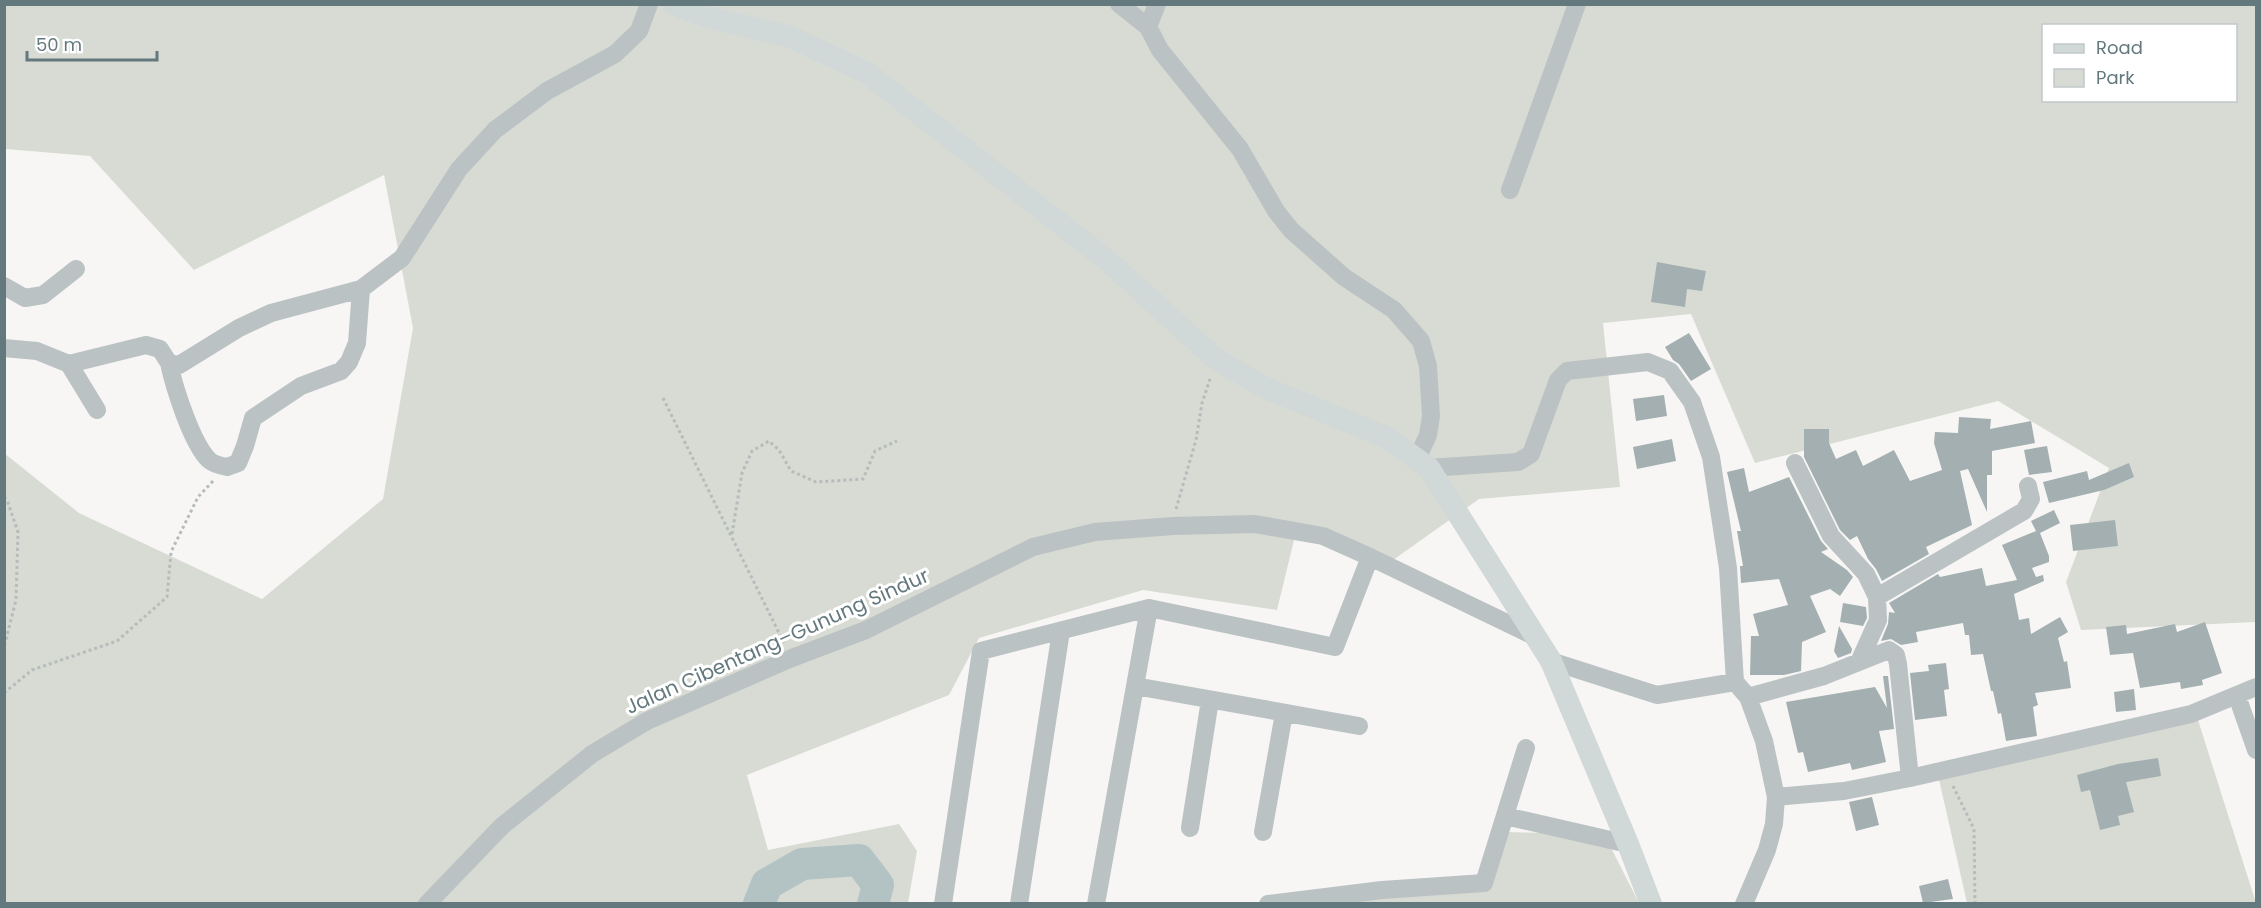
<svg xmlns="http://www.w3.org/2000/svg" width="2261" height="908" viewBox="0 0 2261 908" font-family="Poppins,sans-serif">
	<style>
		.green { fill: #d8dbd3; fill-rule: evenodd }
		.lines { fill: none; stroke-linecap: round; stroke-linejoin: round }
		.river { stroke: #b3c3c3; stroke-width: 32 }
		.building { fill: #a3afb1 }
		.path { stroke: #b6bbbc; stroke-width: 3; stroke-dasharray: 3 3; stroke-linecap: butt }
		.minor { stroke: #bbc2c3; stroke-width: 18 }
		.major { stroke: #d1d8d8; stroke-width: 22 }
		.labels { text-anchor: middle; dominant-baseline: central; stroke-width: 6; stroke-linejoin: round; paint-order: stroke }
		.street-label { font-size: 20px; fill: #64797d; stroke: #fff }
	</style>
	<rect width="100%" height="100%" fill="#f7f6f4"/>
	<path class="green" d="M5,5H2256V622L2081,630L2066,582L2109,468L1998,401L1755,463L1691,314L1603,323L1620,487L1479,499L1386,565L1295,536L1277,610L1143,590L979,638L949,695L747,775L768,850L899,824L917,851L908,903H5L4,453L79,513L262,599L383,499L413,328L384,175L194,270L90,156L5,149ZM2044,26H2236V100H2044Z
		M2198,720L2256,903H1967L1938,775Z
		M1505,832L1604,834L1639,903L1339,904L1483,881Z"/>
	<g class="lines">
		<path class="river" d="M759,904L767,884L802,864L859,860L878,885L873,904"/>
	</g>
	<path class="building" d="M1657,262L1706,271L1702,291L1687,289L1685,307L1651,302Z
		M1689,333L1711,369L1691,381L1679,364L1673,360L1665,347Z
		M1664,395L1667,416L1636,421L1633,399Z
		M1959,417L1991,419L1990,429L2031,421L2035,443L1992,451V475H1987V512L1968,469L1960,471L1972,525L1926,547L1929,554L1882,581L1876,569L1868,559L1857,536L1850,540L1840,530L1804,457V429H1829V443L1836,459L1856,450L1863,466L1894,450L1910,481L1942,470L1934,443L1935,432L1958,433Z
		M1672,439L1676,461L1637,469L1633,447Z
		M2047,446L2052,472L2029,475L2024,450Z
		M2129,463L2134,477L2104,490L2049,503L2043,482L2087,471L2089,480Z
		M1744,468L1749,492L1789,477L1821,541L1828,549L1821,552L1847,570L1853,577L1840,596L1830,589L1810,596L1826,632L1802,642L1801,671L1784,675H1750L1751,636H1759L1753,614L1788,605L1779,579L1741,583L1740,566H1743L1737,531H1741L1727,472Z
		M2054,510L2060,523L2040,533L2049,556V562L2032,568L2036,577L2043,575L2044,581L2014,594L2019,620L2029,618L2031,634L2060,617L2068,632L2058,638L2064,662L2067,661L2071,688L2035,693L2038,705L2033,707L2037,736L2006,741L2001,713L1998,714L1993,691H1991L1983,654L1971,655L1969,635H1965L1963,623L1916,632L1918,642L1901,645L1891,639L1881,641L1888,624L1889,612L1895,613L1889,603L1938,574L1940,577L1982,568L1986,586L2017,580L2002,545L2036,531L2031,521Z
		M2115,520L2118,546L2073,551L2070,525Z
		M1843,603L1866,607L1867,618L1863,626L1840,622Z
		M2205,622L2222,673L2202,680L2203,685L2181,689L2180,682L2140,688L2133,653L2110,655L2106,627L2126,625L2127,634L2175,624L2177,632Z
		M1839,626L1852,649L1851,653L1838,658L1834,651Z
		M1946,663L1949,689L1944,690L1947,716L1915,720L1910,673L1929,671L1928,665Z
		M1883,676H1888L1894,729L1879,731L1886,762L1852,770L1850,763L1808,772L1803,752L1798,753L1786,702L1875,687L1887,708Z
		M2134,689L2136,710L2116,712L2114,692Z
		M2158,758L2161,776L2126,782L2134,812L2118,816L2120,825L2100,830L2090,790L2081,792L2077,775L2118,764Z
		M1872,797L1879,825L1856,831L1849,802Z
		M1948,879L1953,899L1923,903L1919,886Z"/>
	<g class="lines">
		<path class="path" d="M663,398L784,643
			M4,497L7,500L18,532L16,600L4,647
			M1176,509L1196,440L1202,403L1210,379
			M732,534L742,473L752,451L769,441L779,450L791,471L816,482L863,479L875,451L897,441
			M4,693L32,670L117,641L167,597L171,552L198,497L214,480
			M1953,786L1974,829L1975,904"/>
		<path class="minor" d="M1119,4L1148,27L1160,50L1240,149L1276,211L1291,230L1344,277L1394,310L1421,341L1428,366L1431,416L1428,435L1417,459
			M1148,27L1157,4
			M1510,190L1577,4
			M4,286L25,298L43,295L76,269
			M4,348L37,351L69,364L146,345L160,349L169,363L179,365L239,328L271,313L361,289L402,258L459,169L495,130L547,91L615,54L639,31L649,4
			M169,363C174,387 192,444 209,460C213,464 222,466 227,467L238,463L245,446L253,418L301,386L341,371L349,362L357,343L361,289
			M69,364L97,410
			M1795,463L1831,536L1866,574L1877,597L1878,620L1860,660
			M1429,468L1518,462L1531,454L1558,380L1567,371L1648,362L1670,371L1692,402L1711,457L1728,568L1735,682
			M1877,597L2024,511L2031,499L2028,486
			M1551,661L1657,695L1735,682L1748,697L1764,741L1776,797L1774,824L1767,850L1744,904
			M1135,686L1359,726
			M2237,696L2256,750
			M1748,697L1824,676L1889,650L1896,655L1898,664L1910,778
			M1776,797L1844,791L1910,778L2191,714L2256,687
			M1505,816L1628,844
			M1190,828L1210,700
			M1263,832L1284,713
			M427,904L502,826L592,754L647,721L792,658L866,630L1033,547L1095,532L1173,526L1255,524L1323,536L1370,557L1534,636
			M943,904L981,651L1149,608
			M1019,904L1061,631
			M1096,904L1149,608L1335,647L1370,557
			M1268,904L1382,890L1484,883L1526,748"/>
		<path class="major" d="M673,4L707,17L791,37L867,73L1108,261L1217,360L1270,390L1386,437L1429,468L1551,661L1628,844L1651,904"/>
	</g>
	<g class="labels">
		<g class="street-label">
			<text transform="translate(777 641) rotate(-24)">Jalan Cibentang–Gunung Sindur</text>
		</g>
	</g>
	<rect width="2261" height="908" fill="none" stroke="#64797d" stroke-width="12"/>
	<rect x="2042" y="24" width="195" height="78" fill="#ffffff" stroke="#c1c9cb" stroke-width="1.5"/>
	<rect x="2054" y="44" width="30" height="9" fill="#d1d8d8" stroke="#c1c9cb" stroke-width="1.5"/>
	<text x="2096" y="54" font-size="18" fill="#64797d">Road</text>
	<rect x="2054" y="69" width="30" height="18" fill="#d8dbd3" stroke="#c1c9cb" stroke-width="1.5"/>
	<text x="2096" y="84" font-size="18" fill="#64797d">Park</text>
	<path d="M27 51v9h130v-9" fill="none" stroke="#64797d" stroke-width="3"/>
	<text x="36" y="51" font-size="18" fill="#64797d" stroke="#ffffff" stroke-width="4.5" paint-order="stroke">50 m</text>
</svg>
